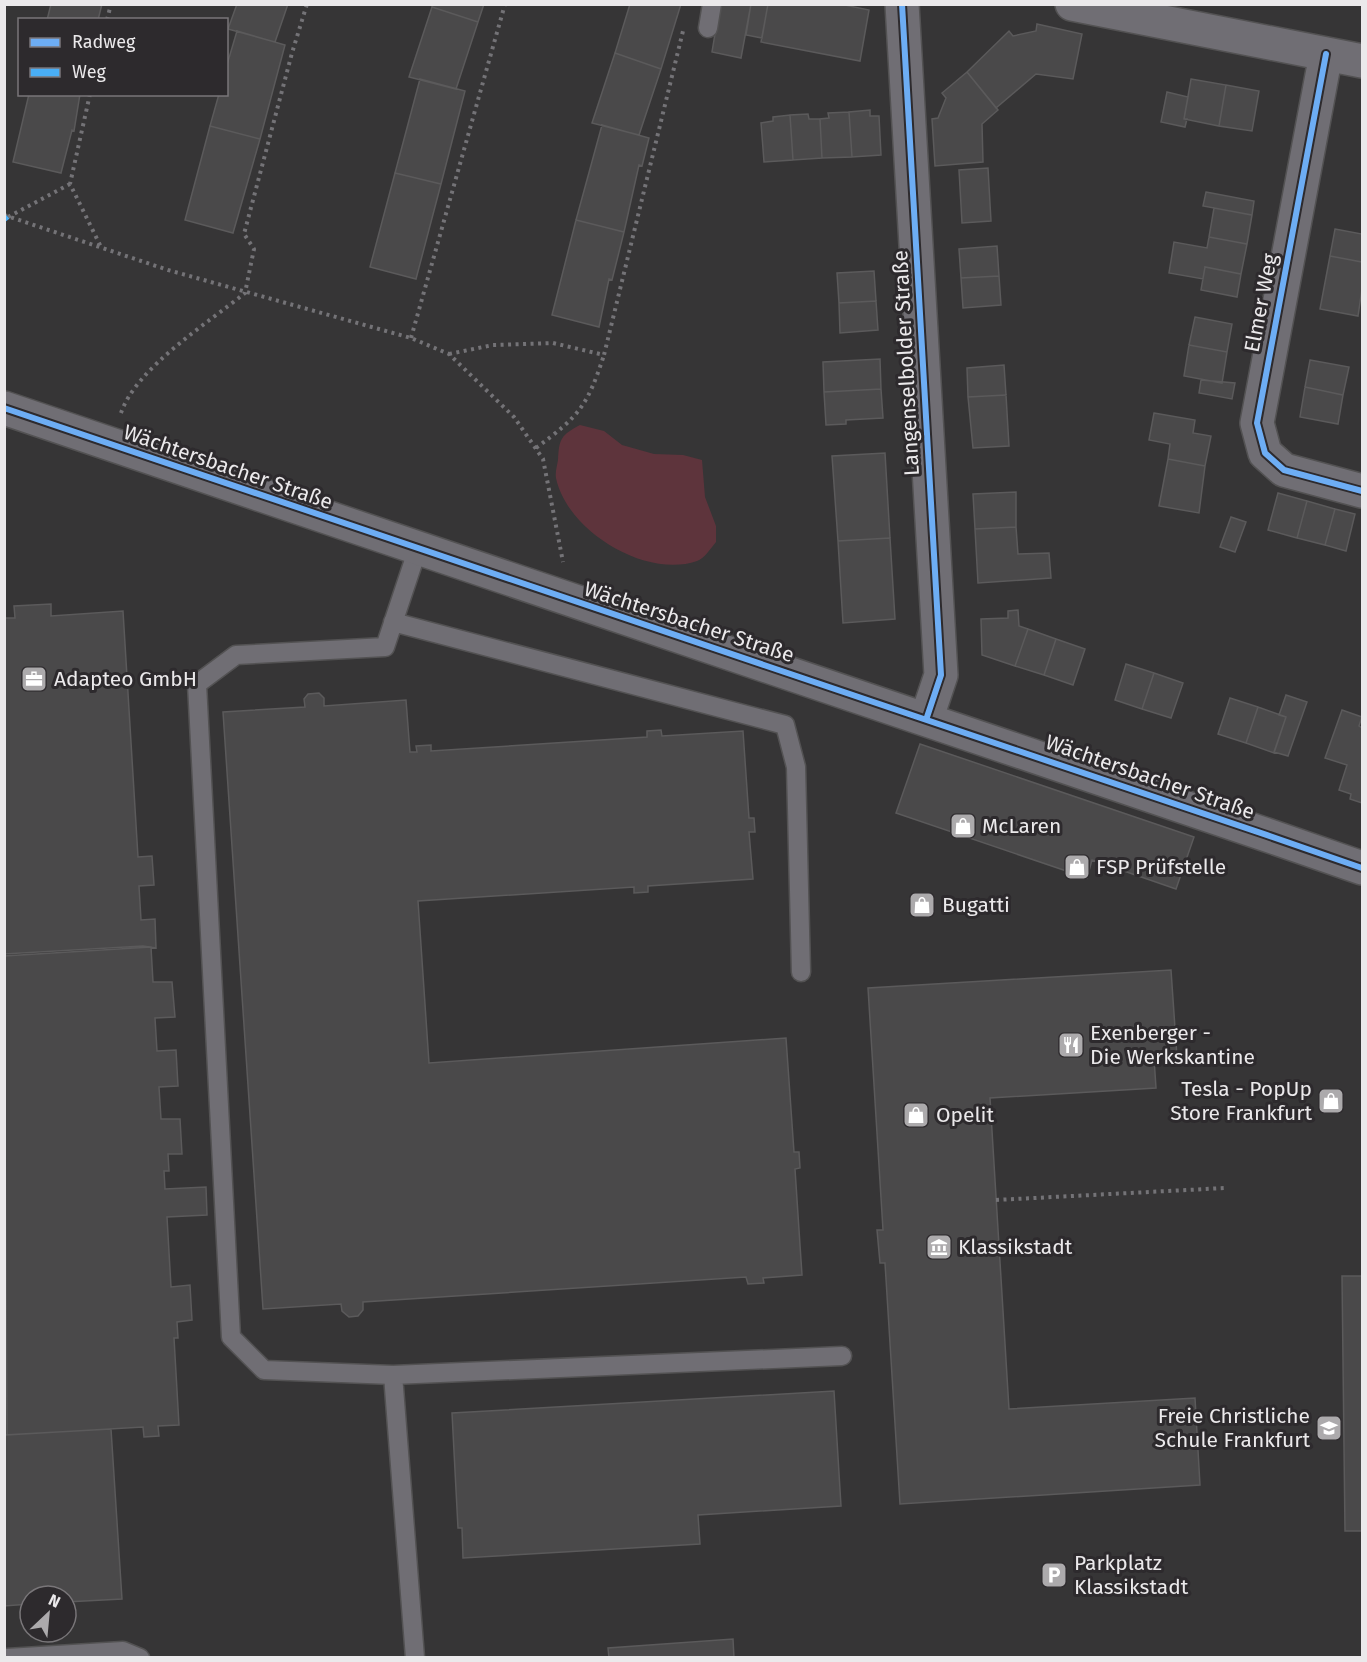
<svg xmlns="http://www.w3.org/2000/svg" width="1367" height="1662" viewBox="0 0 1367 1662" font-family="'Fira Sans',sans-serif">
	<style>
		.green { fill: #5e343c }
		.building { fill: #4a494a; stroke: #5b5a5b; stroke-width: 1.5 }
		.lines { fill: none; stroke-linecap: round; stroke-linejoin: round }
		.service-casing { stroke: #535253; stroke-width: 21 }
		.minor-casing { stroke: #535253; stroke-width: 36 }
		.tertiary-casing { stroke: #535253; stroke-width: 36 }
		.path { stroke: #747377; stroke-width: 4; stroke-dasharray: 3 4.5; stroke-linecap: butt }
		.service { stroke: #706e74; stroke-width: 18 }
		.minor { stroke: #706e74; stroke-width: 33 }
		.tertiary { stroke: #706e74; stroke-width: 33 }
		.quiet { stroke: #49aef6; stroke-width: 4.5; stroke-dasharray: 9 4.5; stroke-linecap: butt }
		.cycleway-casing { stroke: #2d2a2d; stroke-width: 10 }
		.cycleway { stroke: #6dadf4; stroke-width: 6 }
		.labels { text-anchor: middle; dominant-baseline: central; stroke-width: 6; stroke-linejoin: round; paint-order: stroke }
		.street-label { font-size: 21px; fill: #ebe9eb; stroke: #2d2a2d }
		.poi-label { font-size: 21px; fill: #ebe9eb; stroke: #2d2a2d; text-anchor: start }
	</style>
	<rect width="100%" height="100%" fill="#363536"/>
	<path class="green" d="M580,425L604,431L622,445L654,454L683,455L702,460L705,497L716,526V542C711,548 704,559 697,561C646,579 567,531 556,478C555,473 557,466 558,460C559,439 561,435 580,425Z"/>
	<path class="building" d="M51,4H102L98,20H47Z
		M237,4H288L275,42L228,29Z
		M432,4H484L478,22L432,7Z
		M630,4H681L661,69L615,53Z
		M720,4H751L741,58L712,52Z
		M751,4H768L762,38L746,35Z
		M768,4H840L869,10L860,61L761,42Z
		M432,7L478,22L456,89L409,77Z
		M1037,24L1082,34L1073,79L1036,74L996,108L967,72L1009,31L1013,36L1036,31Z
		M237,31L285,45L260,139L210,126L219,94H226V68Z
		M615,53L661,69L639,135L592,123Z
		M967,72L998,110L982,124L983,162L935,166L932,119L938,118L946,98L942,93Z
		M420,79L465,91L441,184L395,173Z
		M1191,79L1226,85L1219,126L1184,119Z
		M1226,85L1259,91L1252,131L1219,126Z
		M1167,92L1188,97L1184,119H1187L1185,127L1161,122Z
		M29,94H80L74,131L72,130L61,173L13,162Z
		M870,110V116H879L881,155L852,157L849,112Z
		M849,112L852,157L822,158L820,119L829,118L828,113Z
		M808,114L809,119H820L822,158L793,160L790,115Z
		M790,115L793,160L764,162L761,123L773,121V117Z
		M602,125L649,138L642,166L639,165L624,232L576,220Z
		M210,126L260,139L233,233L185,220Z
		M988,168L991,221L962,223L959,170Z
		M395,173L441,184L416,279L370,267Z
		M1206,192L1254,201L1252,215L1203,206Z
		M1214,208L1252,215L1247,244L1209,237Z
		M576,220L624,232L612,280L609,279L599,327L552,315Z
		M1335,229L1362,234V262L1330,256Z
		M1209,237L1247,244L1241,274L1205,267L1203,279L1169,273L1174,242L1207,248Z
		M997,246L999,276L961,278L959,249Z
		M1330,256L1362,262V289L1358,316L1320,309Z
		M1205,267L1241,274L1237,297L1201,290Z
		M874,271L876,301L839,303L837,273Z
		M999,276L1001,305L963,308L961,278Z
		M876,301L878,330L840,333L839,303Z
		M1195,317L1232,324L1227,352L1189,345Z
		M1189,345L1227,352L1222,383L1184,376Z
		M880,359L881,389L824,392L823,362Z
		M1310,360L1349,367L1343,395L1305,387Z
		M1004,365L1006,395L968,397L967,368Z
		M1201,380L1235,383L1232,399L1199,393Z
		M1305,387L1343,395L1338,424L1300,417Z
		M881,389L883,418L846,420V424L826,425L824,392Z
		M1006,395L1009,446L973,448L968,397Z
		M1154,413L1195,420L1193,433L1211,436L1205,466L1168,459L1170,444L1149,440Z
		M885,453L890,538L838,541L832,456Z
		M1168,459L1205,466L1199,513L1159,506Z
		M1016,492V527L975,529L973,494Z
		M1278,493L1307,501L1297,538L1268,530Z
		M1307,501L1335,509L1325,545L1297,538Z
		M1335,509L1355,514L1346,551L1325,545Z
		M1231,517L1246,522L1235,552L1220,547Z
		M1016,527L1018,554L1049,553L1051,578L978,583L975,529Z
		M890,538L895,619L843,623L838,541Z
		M51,604V616L123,611L138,857L152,856L154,885L139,886L141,920L155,919L156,948L143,946L4,954V618H15L14,606Z
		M1018,610L1019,626L1028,629L1015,666L982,655L981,619L1008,618V611Z
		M1028,629L1056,639L1044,675L1015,666Z
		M1056,639L1085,649L1073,685L1044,675Z
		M1126,664L1154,673L1142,709L1115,700Z
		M1154,673L1183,683L1171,718L1142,709Z
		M319,693L324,698V706L406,700L410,752H417L416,746L431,745V751L647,737V731L661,730L662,736L743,731L749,818H754L755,832H749L753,879L648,886V892L634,893V887L418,901L429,1063L786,1038L794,1152H799L800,1168L795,1169L802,1275L763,1278L764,1283L748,1284L746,1277L363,1302V1310L358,1316L349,1317L342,1311L341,1304L263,1309L223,712L305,707L304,699L308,694Z
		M1286,695L1307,702L1288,756L1274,752L1286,717L1279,715Z
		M1230,698L1258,707L1246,743L1218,734Z
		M1258,707L1286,717L1274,753L1246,743Z
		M1342,710L1362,717L1359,726L1362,728V803L1350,799L1351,794L1339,790L1347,765L1325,758Z
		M920,744L1194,837L1176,889L1092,860L1087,878L896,813Z
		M151,947L153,982H172L175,1017L155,1018L157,1051L176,1050L178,1086L159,1087L161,1119H180L182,1154H168L169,1171H164L165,1189L206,1187L207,1215L167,1217L171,1287L190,1285L192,1320L177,1322L178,1338H174L179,1425L158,1426L159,1436L144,1437L143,1427L7,1435L4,956Z
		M1171,970L1177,1057L1154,1058L1156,1088L990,1098L1009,1409L1195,1398L1200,1485L900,1504L885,1263H880L877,1230H883L868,988Z
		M1342,1276H1362V1531H1345Z
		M834,1391L841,1506L698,1515L700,1544L463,1558L462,1528H458L452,1413Z
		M111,1429L122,1599L66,1602V1596H30V1604L4,1606V1435Z
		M733,1639L734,1658H609L608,1648Z"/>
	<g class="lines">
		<g class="service-casing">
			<path id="service" d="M708,28L712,4
				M393,622L785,725L796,767L801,972
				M393,1375L264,1370L231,1337L197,684L236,655L385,647L418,548
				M7,1658L123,1651L140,1658
				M415,1658L393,1375L842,1356"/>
		</g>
		<g class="minor-casing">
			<path id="minor" d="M902,4L941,675L927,717
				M1072,4L1362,61
				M1326,54L1257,423L1265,453L1284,470L1362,491"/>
		</g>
		<g class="tertiary-casing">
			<path id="tertiary" d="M4,408C457,563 911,711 1362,868"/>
		</g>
		<path class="path" d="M107,20L111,4
			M90,94L70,184L102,249
			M4,215L168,270L411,338L449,354L514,417L543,459L563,562
			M8,217L70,184
			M411,338L505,4
			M449,354L493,345L553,343L604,355L683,31
			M121,413C136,368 208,323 245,293L254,249L244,234L292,53L307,4
			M536,448C579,416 587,407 604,355
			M996,1200L1225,1188"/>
		<use href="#service" class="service"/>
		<use href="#minor" class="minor"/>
		<use href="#tertiary" class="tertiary"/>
		<path class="quiet" d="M4,220L8,217"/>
		<g class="cycleway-casing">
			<path id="cycleway" d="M902,4L941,675L927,717
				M1326,54L1257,423L1265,453L1284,470L1362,491
				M4,408C457,563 911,711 1362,868"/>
		</g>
		<use href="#cycleway" class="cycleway"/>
	</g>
	<defs>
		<g id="office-square" transform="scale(1.35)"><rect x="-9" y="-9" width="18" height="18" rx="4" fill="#acaaac" stroke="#2d2a2d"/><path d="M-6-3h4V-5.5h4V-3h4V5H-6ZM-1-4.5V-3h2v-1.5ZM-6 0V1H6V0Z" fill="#fff"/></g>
		<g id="shop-square" transform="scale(1.35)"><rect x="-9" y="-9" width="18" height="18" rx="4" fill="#acaaac" stroke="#2d2a2d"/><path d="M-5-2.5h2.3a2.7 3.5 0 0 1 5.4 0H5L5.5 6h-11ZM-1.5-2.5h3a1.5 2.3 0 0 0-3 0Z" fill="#fff"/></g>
		<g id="restaurant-square" transform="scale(1.35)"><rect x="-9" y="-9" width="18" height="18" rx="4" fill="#acaaac" stroke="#2d2a2d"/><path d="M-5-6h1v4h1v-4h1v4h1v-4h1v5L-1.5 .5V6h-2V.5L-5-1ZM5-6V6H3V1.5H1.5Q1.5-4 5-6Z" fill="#fff"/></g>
		<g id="museum-square" transform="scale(1.35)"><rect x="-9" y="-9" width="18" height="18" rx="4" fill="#acaaac" stroke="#2d2a2d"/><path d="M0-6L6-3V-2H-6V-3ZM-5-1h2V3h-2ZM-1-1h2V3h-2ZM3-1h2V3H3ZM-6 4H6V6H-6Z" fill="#fff"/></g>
		<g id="school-square" transform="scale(1.35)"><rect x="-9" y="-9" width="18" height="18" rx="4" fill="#acaaac" stroke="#2d2a2d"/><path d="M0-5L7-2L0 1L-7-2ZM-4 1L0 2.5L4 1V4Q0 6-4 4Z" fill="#fff"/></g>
		<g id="parking-square" transform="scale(1.35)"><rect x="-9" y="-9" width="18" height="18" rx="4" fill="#acaaac" stroke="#2d2a2d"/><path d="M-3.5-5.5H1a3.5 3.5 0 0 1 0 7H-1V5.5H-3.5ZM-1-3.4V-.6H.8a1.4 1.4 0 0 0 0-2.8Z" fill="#fff"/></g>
	</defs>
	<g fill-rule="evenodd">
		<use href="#office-square" x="34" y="679"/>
		<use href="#shop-square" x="963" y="826"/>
		<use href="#shop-square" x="1077" y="867"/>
		<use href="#shop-square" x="922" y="905"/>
		<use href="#restaurant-square" x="1071" y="1045"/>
		<use href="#shop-square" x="1331" y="1101"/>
		<use href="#shop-square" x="916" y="1115"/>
		<use href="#museum-square" x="939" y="1247"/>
		<use href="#school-square" x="1329" y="1428"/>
		<use href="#parking-square" x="1054" y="1575"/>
	</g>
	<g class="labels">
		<g class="street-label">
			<text transform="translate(1261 303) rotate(-79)">Elmer Weg</text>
			<text transform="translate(906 363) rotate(-93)">Langenselbolder Straße</text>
			<text transform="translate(228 467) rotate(19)">Wächtersbacher Straße</text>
			<text transform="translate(689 622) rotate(18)">Wächtersbacher Straße</text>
			<text transform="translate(1150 777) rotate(19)">Wächtersbacher Straße</text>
		</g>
		<g class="poi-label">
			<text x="54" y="679">Adapteo GmbH</text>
			<text x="982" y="826">McLaren</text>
			<text x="1096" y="867">FSP Prüfstelle</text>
			<text x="942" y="905">Bugatti</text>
			<text x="1090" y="1033">Exenberger -<tspan x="1090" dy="24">Die Werkskantine</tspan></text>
			<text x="1312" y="1089" text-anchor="end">Tesla - PopUp<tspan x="1312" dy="24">Store Frankfurt</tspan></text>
			<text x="936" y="1115">Opelit</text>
			<text x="958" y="1247">Klassikstadt</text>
			<text x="1310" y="1416" text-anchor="end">Freie Christliche<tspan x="1310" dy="24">Schule Frankfurt</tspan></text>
			<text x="1074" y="1563">Parkplatz<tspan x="1074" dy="24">Klassikstadt</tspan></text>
		</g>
	</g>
	<rect width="1367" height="1662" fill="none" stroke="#ebe9eb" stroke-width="12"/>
	<rect x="18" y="18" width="210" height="78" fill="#2d2a2d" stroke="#797679" stroke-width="1.5"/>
	<rect x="30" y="38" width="30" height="9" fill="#6dadf4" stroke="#797679" stroke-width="1.5"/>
	<text x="72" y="48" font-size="18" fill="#ebe9eb">Radweg</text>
	<rect x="30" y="68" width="30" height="9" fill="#49aef6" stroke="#797679" stroke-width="1.5"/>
	<text x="72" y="78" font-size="18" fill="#ebe9eb">Weg</text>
	<g transform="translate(48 1614) rotate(26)"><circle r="28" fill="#2d2a2d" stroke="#797679" stroke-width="1.5"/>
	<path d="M0-4.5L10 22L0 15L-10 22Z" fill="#acaaac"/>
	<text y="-9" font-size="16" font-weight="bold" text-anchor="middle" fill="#ebe9eb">N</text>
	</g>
</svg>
